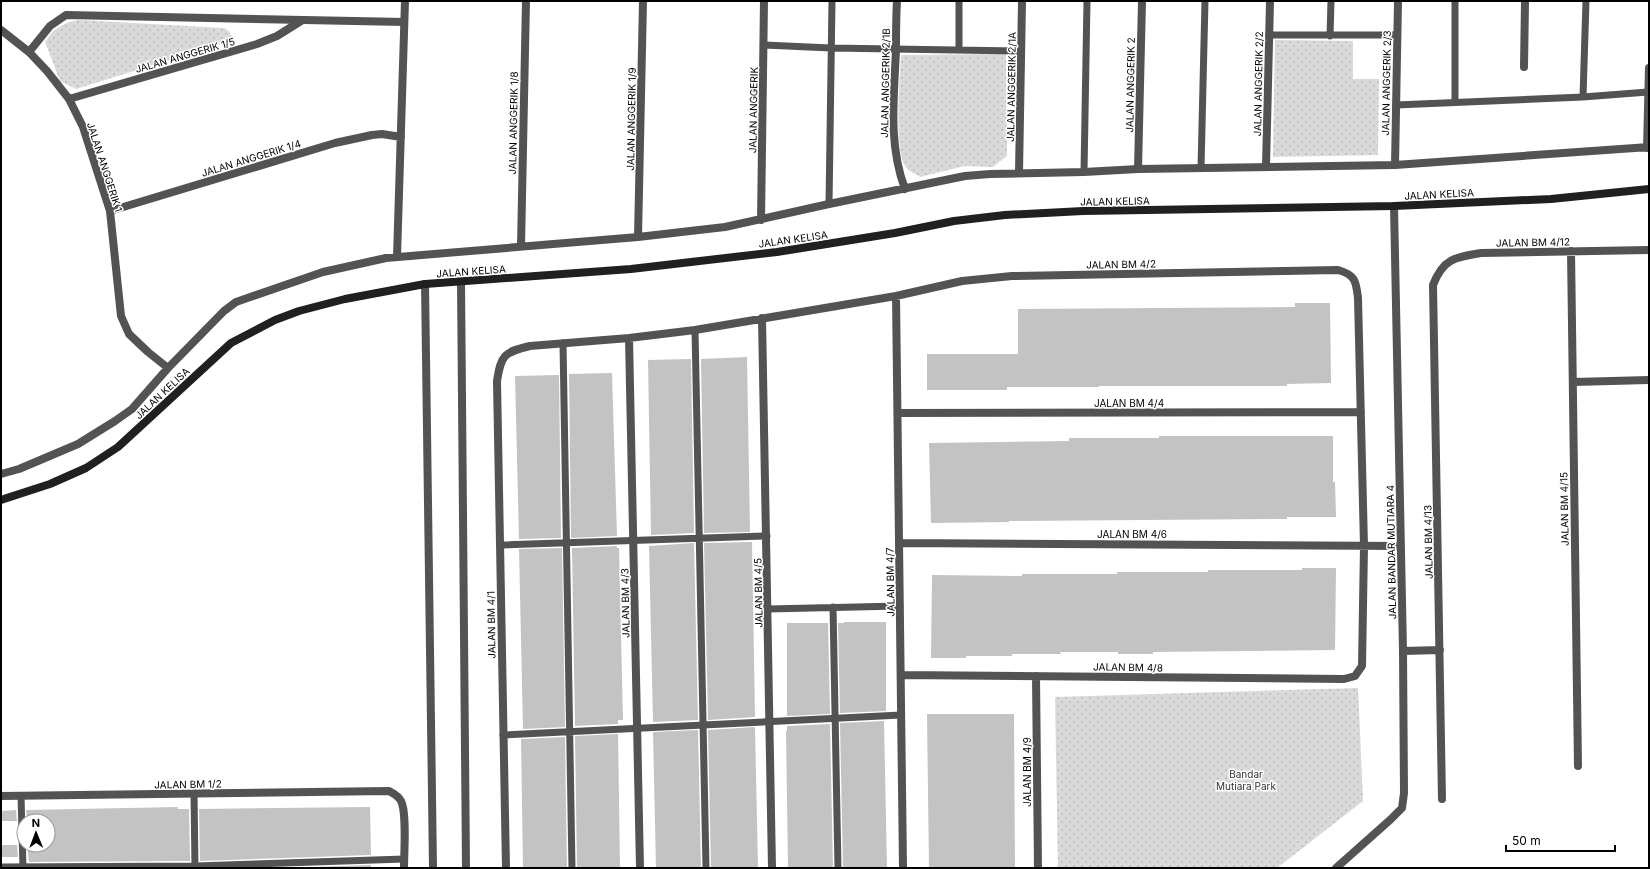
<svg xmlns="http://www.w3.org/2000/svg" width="1650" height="869" viewBox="0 0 1650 869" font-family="Inter,sans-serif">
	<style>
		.grass { fill: url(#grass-dots) }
		.building { fill: #c3c3c3 }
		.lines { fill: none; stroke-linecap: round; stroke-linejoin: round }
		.lane { stroke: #535353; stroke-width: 7 }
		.street { stroke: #535353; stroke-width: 8 }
		.secondary { stroke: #202020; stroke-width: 8 }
		.labels { text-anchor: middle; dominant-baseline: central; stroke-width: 3; stroke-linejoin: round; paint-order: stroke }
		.street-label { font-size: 10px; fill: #000; stroke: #fff }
		.park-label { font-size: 10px; fill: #313131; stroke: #fff }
	</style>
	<defs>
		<pattern id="grass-dots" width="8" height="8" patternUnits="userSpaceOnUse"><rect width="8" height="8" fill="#dadada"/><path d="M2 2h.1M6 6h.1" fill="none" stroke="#b9b9b9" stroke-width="1.8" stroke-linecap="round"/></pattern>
	</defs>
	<rect width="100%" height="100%" fill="#fff"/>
	<path class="grass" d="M79,20L224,28L230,32L231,36L228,42L224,43L76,89L60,81L45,42C53,29 64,22 79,20Z
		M1275,40L1353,41V79H1379L1378,155L1273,157Z
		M1006,54L1007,156L993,167L965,166L920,177C916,174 908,171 905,166C894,148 900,78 901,55Z
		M1358,688L1363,801L1277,868H1058L1055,697Z"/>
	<path class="building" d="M1295,303H1330L1331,383L1287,384V386H1099V387H1007V390H927V354H1018V309L1295,307Z
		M747,357L750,532L704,533L701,359Z
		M691,359L694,533L651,535L648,360Z
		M612,373L617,536L571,538L569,374Z
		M559,375L561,538L519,539L515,376Z
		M1159,436H1333V482H1335L1336,517H1287V519L1009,521V522L931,523L929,443L1069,441V438H1159Z
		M750,542H752L755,717L708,720L704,543Z
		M694,543L698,720L653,722L649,546Z
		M617,546V548H619L623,720H618V724L575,726L572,548Z
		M562,548L565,727L523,729L519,549Z
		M1302,568H1336L1335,650L1153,652V654H1118V652H1060L1061,654H1012V656H966V658H931L932,575L1022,576V574H1117V572H1208V570H1302Z
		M844,622H886V711L840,713L838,623H844Z
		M787,623H828L830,714L787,716Z
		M927,714H1014L1015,868H929Z
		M884,721L887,868H843L840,723Z
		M830,724L833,868H788L786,731H787V726Z
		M755,727L758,868H711L708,730Z
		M698,730L701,868H656L653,732Z
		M618,734L620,868H577L575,736Z
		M565,737L567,868H523L521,739Z
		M178,807V809H189L190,861L29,862L27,845H48V821H27L26,810Z
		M370,807L371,855L200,861L199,809Z
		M16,810L17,821H1V811Z
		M1,845H17L18,857H1Z
		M371,865V868H285Z"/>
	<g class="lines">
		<path class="lane" d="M959,1V49
			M1269,35H1397
			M1330,36L1331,1
			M764,45L831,48L1021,51
			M1583,97L1586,1
			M1455,102V1
			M1396,105L1583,97L1648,92
			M1201,168L1205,1
			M1084,172L1087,1
			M829,204L832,1
			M695,330L706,868
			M563,343L572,868
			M500,545L767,536
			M833,607L838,868
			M768,609L900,606
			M503,735L901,715
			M194,793L195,868
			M21,796L23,868
			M1,867L195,866L404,859"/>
		<path class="street" d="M897,1C896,17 896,34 896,50C894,97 888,144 905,189
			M1,30L29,52L47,71L69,99L83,127L110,211L121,316L129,334L148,352L168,368
			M29,52L50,26L66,15L404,22
			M1524,67L1525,1
			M69,99L257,44L277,36L301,21
			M1647,148L1649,68
			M1395,165L1398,1
			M1266,167L1270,1
			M1138,169L1142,1
			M1019,173L1022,1
			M110,211L335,143L372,135L382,134L401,137
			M761,220L764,1
			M638,237L643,1
			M521,246L526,1
			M1571,251L1578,766
			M397,257L405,1
			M461,281L466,868
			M425,284L433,868
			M896,296L903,868
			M762,318L772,868
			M629,338L640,868
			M1573,382L1649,380
			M898,413L1361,412
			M1,474L19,469L78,444L115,421L132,409L168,368L224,311L236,302L323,272L386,258L638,237L725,227L829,204L965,176L990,174L1084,172L1138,169L1395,165L1649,147
			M899,543L1401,546
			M1403,651L1440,650
			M1036,676L1038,868
			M1,796L389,791C394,794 398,795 401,801C407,812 404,854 404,868
			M1442,799L1433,285C1443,259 1455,257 1481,253L1649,250
			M506,868L497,381C501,355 504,352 530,346L629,338L695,330L896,296L962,281L1012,276L1338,270C1356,275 1356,282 1358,298L1364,546L1362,666L1355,676L1344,679L901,675
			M1336,868L1390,820L1402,808L1404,793L1403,651L1394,206"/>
		<path class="secondary" d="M1,500L50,484L86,468L118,447L231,343L275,320L299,311L345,299L425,284L631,269L777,252L895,233L954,221L1005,215L1083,211L1394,206L1551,199L1649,189"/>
	</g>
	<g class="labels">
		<g class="street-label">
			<text transform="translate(185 55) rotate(-16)">JALAN ANGGERIK 1/5</text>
			<text transform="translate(885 83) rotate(-89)">JALAN ANGGERIK 2/1B</text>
			<text transform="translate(1386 83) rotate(-89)">JALAN ANGGERIK 2/3</text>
			<text transform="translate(1258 84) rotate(-89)">JALAN ANGGERIK 2/2</text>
			<text transform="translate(1130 85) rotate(-89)">JALAN ANGGERIK 2</text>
			<text transform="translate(1011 87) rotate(-89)">JALAN ANGGERIK 2/1A</text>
			<text transform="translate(753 110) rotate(-89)">JALAN ANGGERIK</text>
			<text transform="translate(631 119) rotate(-89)">JALAN ANGGERIK 1/9</text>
			<text transform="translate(513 123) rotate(-89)">JALAN ANGGERIK 1/8</text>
			<text transform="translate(251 158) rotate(-17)">JALAN ANGGERIK 1/4</text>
			<text transform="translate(105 167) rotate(72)">JALAN ANGGERIK 1</text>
			<text transform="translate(1439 194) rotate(-3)">JALAN KELISA</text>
			<text transform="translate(1115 201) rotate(-1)">JALAN KELISA</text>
			<text transform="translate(793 239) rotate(-8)">JALAN KELISA</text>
			<text transform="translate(1533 242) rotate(-1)">JALAN BM 4/12</text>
			<text transform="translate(1121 264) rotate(-1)">JALAN BM 4/2</text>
			<text transform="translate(471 271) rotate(-4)">JALAN KELISA</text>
			<text transform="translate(162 393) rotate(-43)">JALAN KELISA</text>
			<text x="1129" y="403">JALAN BM 4/4</text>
			<text transform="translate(1564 509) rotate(-91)">JALAN BM 4/15</text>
			<text x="1132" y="534">JALAN BM 4/6</text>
			<text transform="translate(1428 542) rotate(-91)">JALAN BM 4/13</text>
			<text transform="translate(1391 552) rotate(-91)">JALAN BANDAR MUTIARA 4</text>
			<text transform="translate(890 582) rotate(-91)">JALAN BM 4/7</text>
			<text transform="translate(758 593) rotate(-91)">JALAN BM 4/5</text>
			<text transform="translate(625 603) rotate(-91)">JALAN BM 4/3</text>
			<text transform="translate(491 625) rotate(-91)">JALAN BM 4/1</text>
			<text transform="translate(1128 667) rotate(1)">JALAN BM 4/8</text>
			<text transform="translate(1027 772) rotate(-90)">JALAN BM 4/9</text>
			<text transform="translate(188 784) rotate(-1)">JALAN BM 1/2</text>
		</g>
		<g class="park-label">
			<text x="1246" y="774">Bandar<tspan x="1246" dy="12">Mutiara Park</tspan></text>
		</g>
	</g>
	<rect width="1650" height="869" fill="none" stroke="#000000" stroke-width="4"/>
	<g transform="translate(36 833) rotate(359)"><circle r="19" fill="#ffffff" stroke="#999999"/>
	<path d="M0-3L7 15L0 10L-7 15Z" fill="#000000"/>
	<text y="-6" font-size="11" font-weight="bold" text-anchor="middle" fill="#000000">N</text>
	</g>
	<path d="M1506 845v6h109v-6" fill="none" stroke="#000000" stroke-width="2"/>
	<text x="1512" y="845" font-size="12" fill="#000000" stroke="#ffffff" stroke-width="3" paint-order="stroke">50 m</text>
</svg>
